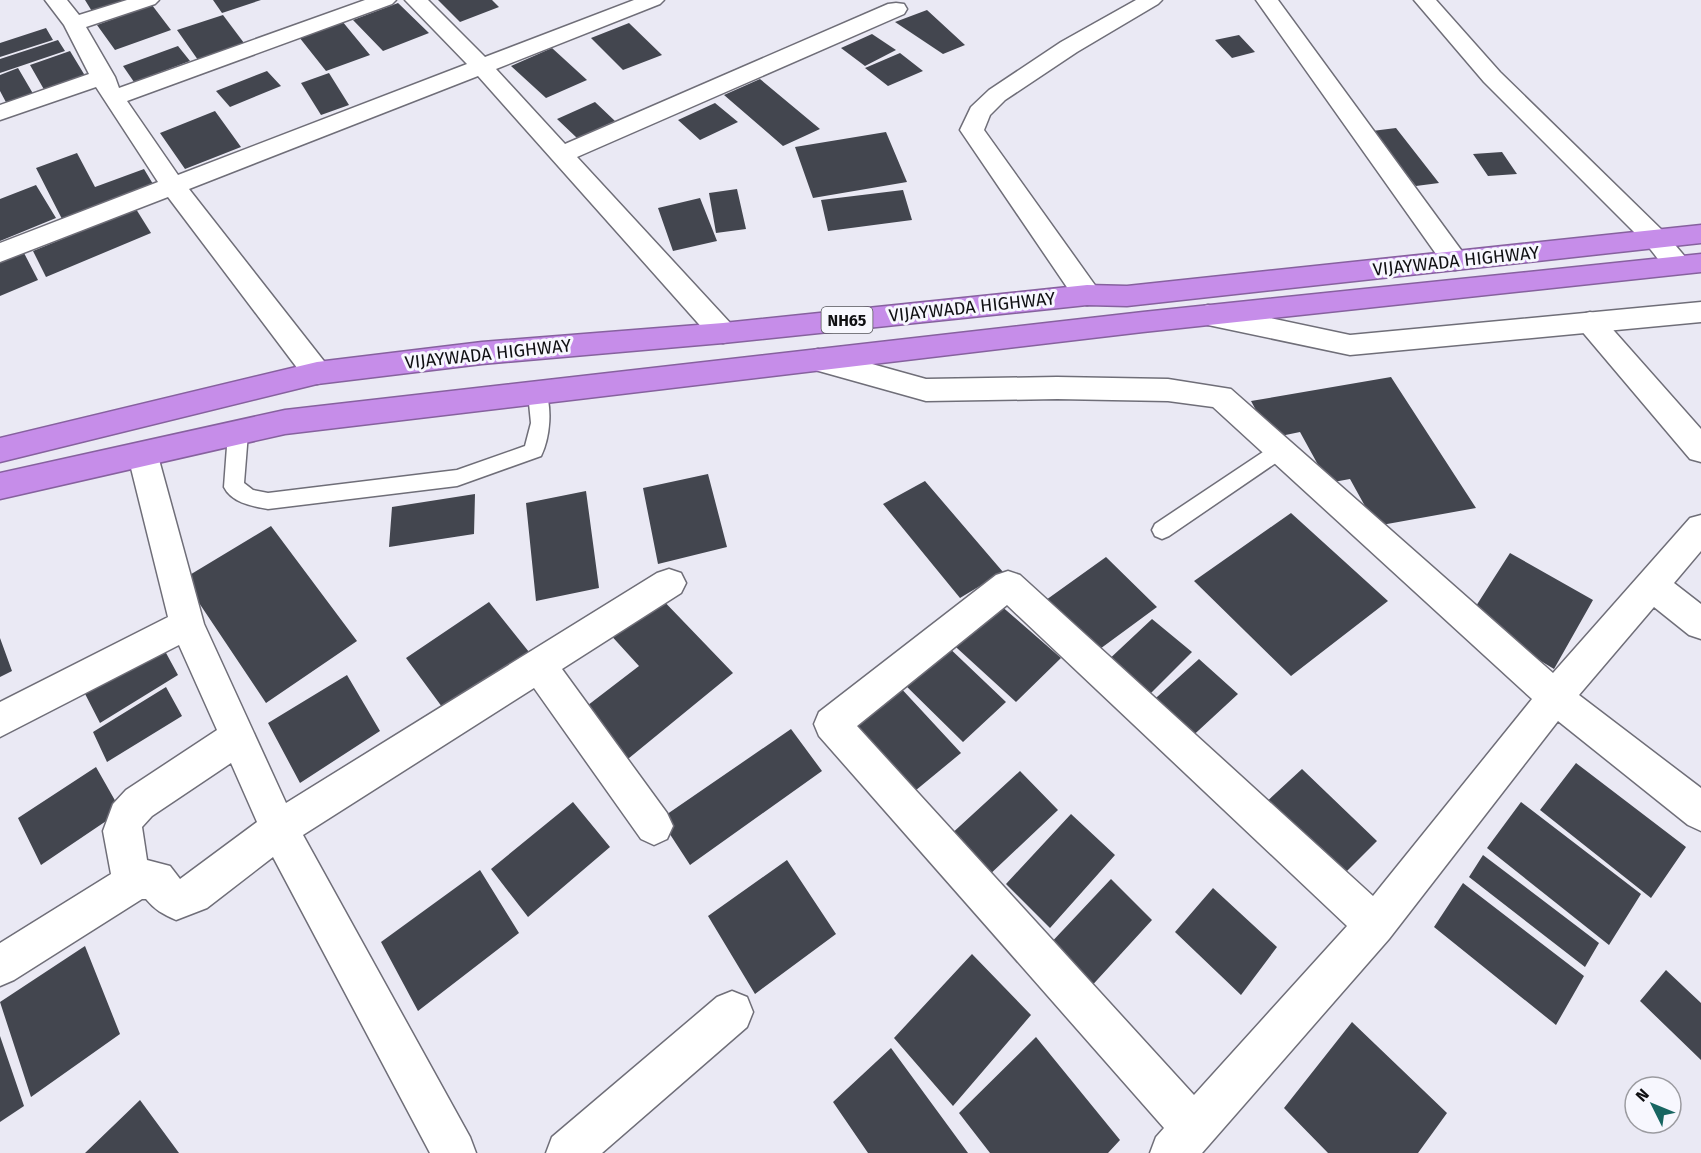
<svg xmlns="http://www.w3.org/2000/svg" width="1701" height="1153" viewBox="0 0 1701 1153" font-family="'Fira Sans',sans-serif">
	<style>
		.building { fill: #43464f }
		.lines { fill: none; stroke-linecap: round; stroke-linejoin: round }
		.lane-casing { stroke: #6f6e78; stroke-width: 3 }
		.street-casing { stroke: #6f6e78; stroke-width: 3 }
		.secondary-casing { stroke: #6f6e78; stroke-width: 3 }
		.highway-casing { stroke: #86619e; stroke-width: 3 }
		.lane { fill: #fff; fill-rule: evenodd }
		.street { fill: #fff; fill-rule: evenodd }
		.secondary { fill: #fff; fill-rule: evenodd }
		.highway { fill: #c68de9; fill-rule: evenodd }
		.labels { text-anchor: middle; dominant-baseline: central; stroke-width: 6; stroke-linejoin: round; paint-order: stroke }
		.shield { fill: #f7f7fe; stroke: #55555a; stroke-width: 1.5 }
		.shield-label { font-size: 16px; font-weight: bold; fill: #101013 }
		.street-label { font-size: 18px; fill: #101013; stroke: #f7f7fe }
	</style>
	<rect width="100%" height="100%" fill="#eae9f4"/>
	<path class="building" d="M85,0H130L93,13Z
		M213,0H261L222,13Z
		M438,0H492L499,7L460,22Z
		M398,3L429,33L383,51L353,20Z
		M152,5L171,30L115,50L97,25Z
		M927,10L965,45L943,54L895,22Z
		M223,15L244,43L198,60L177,30Z
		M342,21L370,55L326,71L299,37Z
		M629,23L662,55L623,70L591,38Z
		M46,28L53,40L0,57V43Z
		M872,34L896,50L865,66L841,48Z
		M1239,35L1255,52L1232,58L1215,40Z
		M58,40L65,51L0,73V59Z
		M178,46L190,61L134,82L123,66Z
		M552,48L587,80L546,98L511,66Z
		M70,51L87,79L46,93L30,65Z
		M900,53L923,71L888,86L865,68Z
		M18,68L35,97L8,106L0,91V75Z
		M267,71L281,86L230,107L216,91Z
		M329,73L349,105L321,115L301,83Z
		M760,79L820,129L783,146L724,95Z
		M595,102L615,121L577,138L557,119Z
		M715,103L738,122L700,140L678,120Z
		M215,111L241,147L185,169L160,133Z
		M1396,128L1439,183L1416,186L1372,131Z
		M886,132L907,182L813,198L795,147Z
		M1502,152L1517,174L1488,176L1473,154Z
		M77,153L95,187L144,169L153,184L62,219L36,168Z
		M36,185L56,218L0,241V199Z
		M737,189L746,229L716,233L709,193Z
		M903,190L912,220L828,231L821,200Z
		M700,198L717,241L673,251L658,208Z
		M136,209L151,233L46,277L33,251Z
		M24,253L38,280L0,296V263Z
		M1391,377L1476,508L1376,526L1350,479L1328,483L1300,432L1271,438L1251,401Z
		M708,474L727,547L658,564L643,488Z
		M925,481L1003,572L960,598L883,504Z
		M586,491L599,588L536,601L526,503Z
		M475,494L474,534L389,547L392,507Z
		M1291,513L1388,601L1291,676L1194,581Z
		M271,526L357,641L266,703L183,579Z
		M1510,553L1593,600L1554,669L1469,617Z
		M1106,557L1157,607L1089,657L1039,605Z
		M657,594L733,673L623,763L579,712L639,666L607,631Z
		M992,598L1061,658L1016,702L946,638Z
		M489,602L529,652L445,711L406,658Z
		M1152,619L1192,652L1144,700L1104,664Z
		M0,638L12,671L0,677Z
		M159,640L178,675L100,723L81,686Z
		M944,643L1006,702L963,742L900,680Z
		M1199,659L1238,694L1186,742L1147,706Z
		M347,675L380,731L300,783L268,723Z
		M898,685L961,753L904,800L843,728Z
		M166,687L182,716L107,762L93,732Z
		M791,729L822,771L690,865L660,819Z
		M1576,763L1686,847L1651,898L1540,810Z
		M96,767L121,811L41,865L18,818Z
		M1302,769L1377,841L1337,881L1262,806Z
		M1020,771L1058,810L986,878L948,837Z
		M573,802L610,847L528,917L491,869Z
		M1521,802L1641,894L1609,945L1487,848Z
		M1071,814L1115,855L1050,928L1006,884Z
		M1483,855L1599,943L1585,967L1469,877Z
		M787,860L836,934L755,994L708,916Z
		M480,870L519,933L418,1011L381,942Z
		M1111,879L1152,920L1087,991L1047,947Z
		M1463,883L1584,976L1556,1025L1434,927Z
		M1213,888L1277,947L1241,995L1175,932Z
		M85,946L120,1034L31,1097L0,1002Z
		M972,954L1031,1015L953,1106L894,1038Z
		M1666,970L1701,1003V1060L1640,1001Z
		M1352,1022L1447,1113L1418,1153H1328L1284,1108Z
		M0,1036L24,1106L0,1122Z
		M1036,1037L1120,1140L1108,1153H990L959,1113Z
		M891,1048L968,1153H868L833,1102Z
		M140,1100L179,1153H85Z"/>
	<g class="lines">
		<g class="lane-casing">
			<path id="lane" d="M537,386L544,388C553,406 550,438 541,456L457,486L268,509C252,506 232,503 224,487L228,433L231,428L238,425L245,428L248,433L244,483L253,490L268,493L457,470L525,446L531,423L528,393L530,388Z
				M1282,441L1289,444L1292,449L1289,454L1169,536L1162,539L1155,536L1152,530L1155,524L1275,444Z"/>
		</g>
		<g class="street-casing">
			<path id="street" d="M45,0H67L79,15L127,0H159L155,4L86,27L115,77L119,88L365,0H396L392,4L127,101L178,175L467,64L405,0H428L485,57L634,0H664L660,4L496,69L565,144L888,4L896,3L904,4L907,9L904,14L577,157L733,326L737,333L733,340L723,343L713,340L478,76L189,189L327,365L331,373L327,381L317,384L307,381L168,197L0,262V243L158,182L96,87L0,120V105L89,74L64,25Z
				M1136,0H1162L1158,4L1077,52L1005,100L990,115L984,130L1097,288L1101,295L1097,302L1087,305L1077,302L960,130L971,107L989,90L1061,42Z
				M1256,0H1278L1464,254L1468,261L1464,268L1455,270L1446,268Z
				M1414,0H1436L1500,72L1665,233L1692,265L1688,272C1668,278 1659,259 1647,245L1484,82Z
				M1590,312L1600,315L1701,429V462L1690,459L1580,329L1576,322L1580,315Z
				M818,349L926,379L1057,377L1168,379L1231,389L1553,673L1690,518L1701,515V551L1674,583L1701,604V639L1689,635L1654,607L1579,695L1701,788V831L1688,825L1558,721L1389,939L1202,1153H1150L1156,1137L1164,1128L819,736L814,724L819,712L996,575L1008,571L1020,575L1373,896L1532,699L1213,407L1168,401L1057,399L926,401L808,368L804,360L808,352ZM1007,605L1347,926L1194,1095L857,726Z
				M143,444L154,447L158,456L204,624L286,803L657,573L669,569L681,573L686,583L681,593L562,669L667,813L673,826L667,839L654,845L641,839L534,688L303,835L470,1137L476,1153H430L273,857L207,908L176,920C163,914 155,910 146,899H142L14,980L0,986V943L111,874L103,831L113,804L126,790L217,730L179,645L0,737V702L168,617L128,456L132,447ZM231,763L257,822L180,879L170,866L147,860L142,827L152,816Z
				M732,991L747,997L753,1012L747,1027L602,1153H546L552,1137L717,997Z"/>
		</g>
		<g class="secondary-casing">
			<path id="secondary" d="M1701,302V322L1350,355L1208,325L1198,322L1194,315L1198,308L1208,305L1350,335Z"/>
		</g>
		<g class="highway-casing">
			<path id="highway" d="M1701,225V243L1127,306L1087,305L723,343L482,364L317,384L0,462V438L317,362L482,342L723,323L1087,285L1127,286Z
				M1701,254V272L1143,332L285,434L0,499V473L285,410L1143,312Z"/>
		</g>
		<use href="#lane" class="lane"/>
		<use href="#street" class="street"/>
		<use href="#secondary" class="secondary"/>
		<use href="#highway" class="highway"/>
	</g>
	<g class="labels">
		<rect class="shield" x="821.5" y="307" width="51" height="26" rx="4.5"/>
		<g class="shield-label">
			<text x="847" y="320">NH65</text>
		</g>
		<g class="street-label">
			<text transform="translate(1456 261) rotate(-6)">VIJAYWADA HIGHWAY</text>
			<text transform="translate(972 307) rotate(-6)">VIJAYWADA HIGHWAY</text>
			<text transform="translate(488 354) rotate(-6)">VIJAYWADA HIGHWAY</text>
		</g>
	</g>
	<g transform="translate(1653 1105) rotate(313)"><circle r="28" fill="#f7f7fe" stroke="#9b9ba0" stroke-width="1.5"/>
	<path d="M0-4.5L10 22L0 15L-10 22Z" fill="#176561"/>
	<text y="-9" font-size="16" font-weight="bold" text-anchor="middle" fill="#101013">N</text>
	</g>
</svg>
